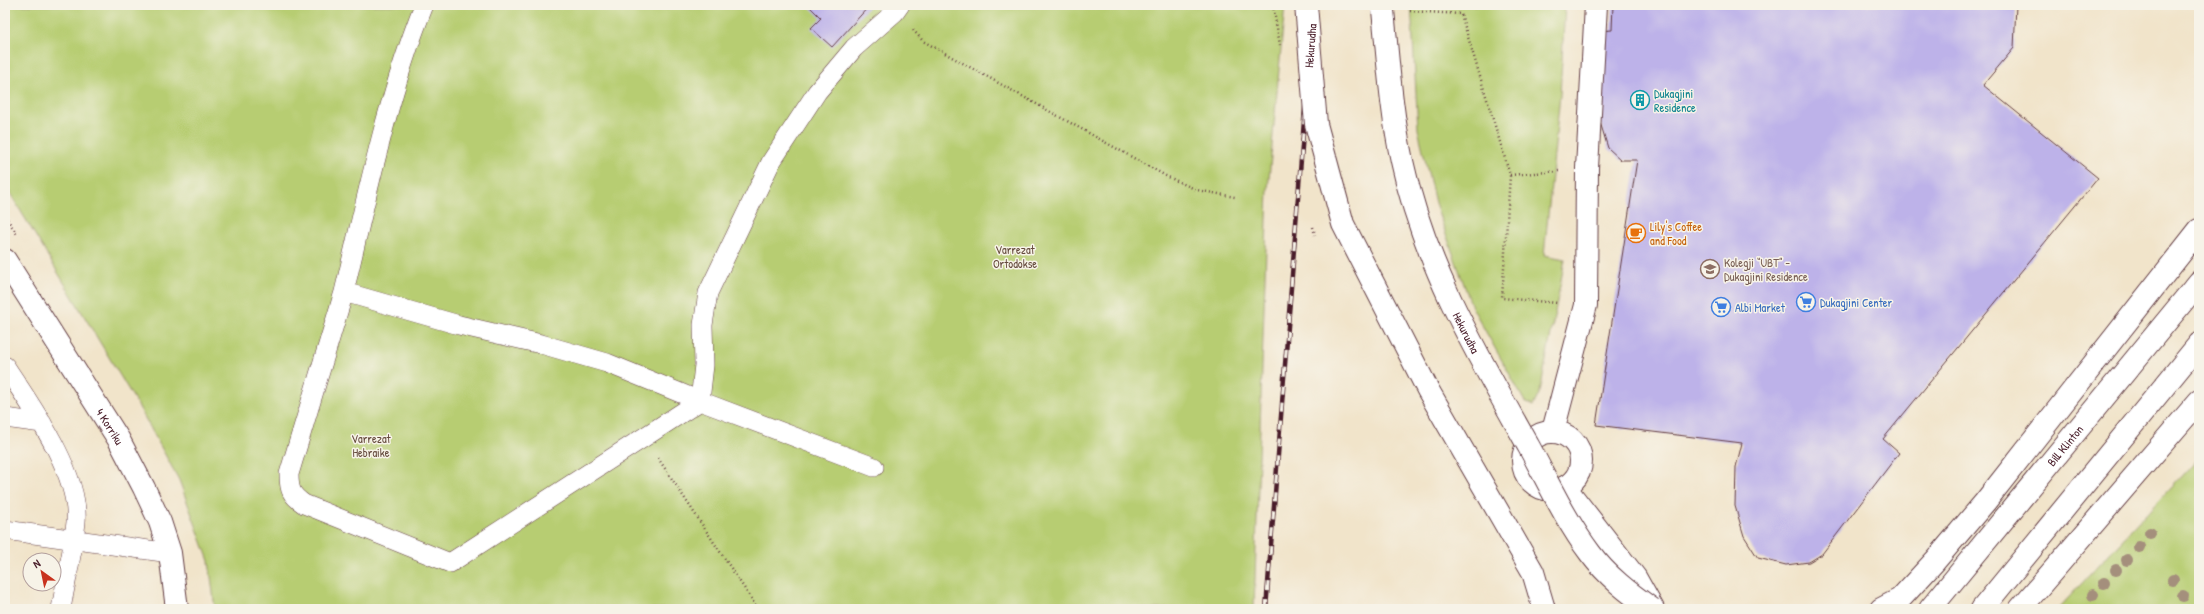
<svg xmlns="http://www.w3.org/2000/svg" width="2204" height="614" viewBox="0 0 2204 614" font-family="'Patrick Hand',sans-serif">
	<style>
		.green { fill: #b7cd72; stroke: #80764e }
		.building { fill: #bdb2e9 }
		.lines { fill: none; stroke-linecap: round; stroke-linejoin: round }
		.lane-casing { stroke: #633d43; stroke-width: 20 }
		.street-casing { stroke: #633d43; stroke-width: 24 }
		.highway-casing { stroke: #633d43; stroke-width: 24 }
		.path { stroke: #633d43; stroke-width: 2.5; stroke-dasharray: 1 3; stroke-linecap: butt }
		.lane { stroke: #fff; stroke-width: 19 }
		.street { stroke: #fff; stroke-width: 22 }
		.highway { stroke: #fff; stroke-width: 22 }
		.rail-casing { stroke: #4a1f2b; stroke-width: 4.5 }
		.rail { stroke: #f7f3e8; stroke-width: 3; stroke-dasharray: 9; stroke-linecap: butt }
		.secondary-bridge-casing { stroke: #633d43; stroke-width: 24; stroke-linecap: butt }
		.secondary-bridge { stroke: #fff; stroke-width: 22 }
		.tree { fill: #a48f7c }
		.labels { text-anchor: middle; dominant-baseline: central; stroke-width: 3; stroke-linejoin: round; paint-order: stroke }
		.street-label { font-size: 12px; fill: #4a1f2b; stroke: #f7f3e8 }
		.culture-label { font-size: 12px; fill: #0d838f; stroke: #f7f3e8; text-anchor: start }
		.food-label { font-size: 12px; fill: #c56008; stroke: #f7f3e8; text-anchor: start }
		.park-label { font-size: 12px; fill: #654a3d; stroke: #f7f3e8 }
		.education-label { font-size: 12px; fill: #785e54; stroke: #f7f3e8; text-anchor: start }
		.shop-label { font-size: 12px; fill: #366cbe; stroke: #f7f3e8; text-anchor: start }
	</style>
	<rect width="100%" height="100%" fill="#f7f3e8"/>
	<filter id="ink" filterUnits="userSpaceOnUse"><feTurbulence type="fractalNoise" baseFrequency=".025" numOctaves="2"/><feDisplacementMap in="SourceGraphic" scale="8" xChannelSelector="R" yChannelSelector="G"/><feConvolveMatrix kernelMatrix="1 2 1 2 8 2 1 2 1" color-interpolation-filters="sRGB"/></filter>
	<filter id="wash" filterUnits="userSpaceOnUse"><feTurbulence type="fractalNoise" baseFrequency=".012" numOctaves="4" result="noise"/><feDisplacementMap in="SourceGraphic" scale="16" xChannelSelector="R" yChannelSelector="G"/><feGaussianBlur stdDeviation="0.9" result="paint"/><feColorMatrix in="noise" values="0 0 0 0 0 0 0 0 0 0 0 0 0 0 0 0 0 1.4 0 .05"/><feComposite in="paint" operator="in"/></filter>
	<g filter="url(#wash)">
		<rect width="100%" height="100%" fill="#f1e4ca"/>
		<path class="green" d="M5,5H1285L1268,189L1254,609H215L209,561L179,480L139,407L5,185Z
			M1411,5H1565L1560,95L1544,255L1565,259L1540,392L1533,406L1525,402L1472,307L1435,203L1418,129Z
			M2199,457V609H2058Z"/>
		<g id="blocks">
			<path class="building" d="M808,5H870L832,47L811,28L821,18Z
				M1613,5H2016L2014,48L1983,85L2098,178L1883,439L1899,453L1822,554L1809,562L1786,565L1758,558L1744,536L1735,506L1736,467L1742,443L1596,425L1637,160H1621L1608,148L1600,122L1599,31L1612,30Z"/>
		</g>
	</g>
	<g filter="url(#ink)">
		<use href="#blocks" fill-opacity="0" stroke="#633d43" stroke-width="1"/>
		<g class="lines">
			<g class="lane-casing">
				<path id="lane" d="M424,5C387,97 367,196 344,292L459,325L541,344L607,363L700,401L704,365L703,325L708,293L771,162L817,92L854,48L895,12L900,5
					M344,292L289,474C289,490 291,495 304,504L450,563L700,401L874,467
					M5,366C31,406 80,473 76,522C73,551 66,580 61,609
					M5,418L42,423
					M5,530L170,553"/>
			</g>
			<g class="street-casing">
				<g id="street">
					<path id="s1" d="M5,260L119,440L144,488L160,522L170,553L177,609"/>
					<path d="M1553,431L1586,305L1587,168L1596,5"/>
					<circle cx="1552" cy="461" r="29"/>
					<path d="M1565,487L1635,577L1653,609"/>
				</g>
			</g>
			<g class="highway-casing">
				<g id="highway">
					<path d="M1881,609L1900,599L1935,561L1985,502L2199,230"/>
					<path id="s2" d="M1930,609L2199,282"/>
					<path d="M1982,609L2199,344"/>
					<path d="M2020,609L2199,401"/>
				</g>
			</g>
			<path class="path" d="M1273,5L1280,45
				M1410,11L1461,14L1510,175L1502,298L1558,303
				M913,30L923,41L1166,176L1197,190L1235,197
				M1510,175L1559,171
				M5,216L17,234
				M1313,227L1315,235
				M658,458L758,609"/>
			<use href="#lane" class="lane"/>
			<use href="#street" class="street"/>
			<use href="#highway" class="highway"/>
			<g class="rail-casing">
				<g id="rail">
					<path id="s3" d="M1266,609L1313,5"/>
				</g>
			</g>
			<use href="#rail" class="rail"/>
			<g class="secondary-bridge-casing">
				<g id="secondary-bridge">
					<path d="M1306,5L1316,124L1343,224L1428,390L1533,572L1544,609"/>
					<path id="s4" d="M1383,10C1388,60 1391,111 1402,161C1424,264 1478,356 1529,447C1548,482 1566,521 1590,553C1607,576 1629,593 1652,609"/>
				</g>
			</g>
			<use href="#secondary-bridge" class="secondary-bridge"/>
		</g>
		<g class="tree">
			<circle cx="2150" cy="533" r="6"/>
			<circle cx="2139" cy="547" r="6"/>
			<circle cx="2127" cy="560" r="6"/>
			<circle cx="2116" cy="570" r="6"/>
			<circle cx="2173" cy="580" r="6"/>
			<circle cx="2104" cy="583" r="6"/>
			<circle cx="2093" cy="595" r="6"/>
			<circle cx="2183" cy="596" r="6"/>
		</g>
	</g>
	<defs>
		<g id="building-ring" transform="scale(1)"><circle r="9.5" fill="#f7f3e8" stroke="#0f9aa8" stroke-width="1.5"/><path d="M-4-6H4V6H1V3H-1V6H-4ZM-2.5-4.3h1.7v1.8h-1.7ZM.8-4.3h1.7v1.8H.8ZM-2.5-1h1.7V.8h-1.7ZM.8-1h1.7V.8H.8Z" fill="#0f9aa8"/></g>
		<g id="cafe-ring" transform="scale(1)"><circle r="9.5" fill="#f7f3e8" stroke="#e8710a" stroke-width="1.5"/><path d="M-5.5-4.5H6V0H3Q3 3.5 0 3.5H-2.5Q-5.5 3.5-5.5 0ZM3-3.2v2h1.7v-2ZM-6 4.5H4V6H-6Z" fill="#e8710a"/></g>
		<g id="university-ring" transform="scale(1)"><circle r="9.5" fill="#f7f3e8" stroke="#8d6e63" stroke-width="1.5"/><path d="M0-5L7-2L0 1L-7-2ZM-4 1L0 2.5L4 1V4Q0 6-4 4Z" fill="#8d6e63"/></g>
		<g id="supermarket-ring" transform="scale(1)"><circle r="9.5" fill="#f7f3e8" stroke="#3f7fe0" stroke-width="1.5"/><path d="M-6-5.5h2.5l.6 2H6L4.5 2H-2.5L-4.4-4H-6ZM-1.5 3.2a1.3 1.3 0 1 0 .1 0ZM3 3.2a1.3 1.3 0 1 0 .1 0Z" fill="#3f7fe0"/></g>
	</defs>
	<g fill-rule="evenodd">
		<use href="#building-ring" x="1640" y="100"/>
		<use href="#cafe-ring" x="1636" y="233"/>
		<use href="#university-ring" x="1710" y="269"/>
		<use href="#supermarket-ring" x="1806" y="302"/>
		<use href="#supermarket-ring" x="1721" y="307"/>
	</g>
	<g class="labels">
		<g class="street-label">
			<text stroke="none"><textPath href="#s3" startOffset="565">Hekurudha</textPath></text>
			<text stroke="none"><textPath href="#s4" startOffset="336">Hekurudha</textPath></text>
			<text stroke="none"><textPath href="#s1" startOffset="197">4 Korriku</textPath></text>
			<text stroke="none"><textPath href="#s2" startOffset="212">Bill Klinton</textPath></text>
		</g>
		<g class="culture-label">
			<text x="1654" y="93">Dukagjini<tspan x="1654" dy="14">Residence</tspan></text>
		</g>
		<g class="food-label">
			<text x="1650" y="226">Lily's Coffee<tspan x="1650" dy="14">and Food</tspan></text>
		</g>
		<g class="park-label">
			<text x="1015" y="249">Varrezat<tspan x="1015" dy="14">Ortodokse</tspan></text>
			<text x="371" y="438">Varrezat<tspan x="371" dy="14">Hebraike</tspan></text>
		</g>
		<g class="education-label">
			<text x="1724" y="262">Kolegji “UBT” -<tspan x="1724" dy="14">Dukagjini Residence</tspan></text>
		</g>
		<g class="shop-label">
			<text x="1820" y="302">Dukagjini Center</text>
			<text x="1735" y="307">Albi Market</text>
		</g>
	</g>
	<rect width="2204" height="614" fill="none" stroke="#f7f3e8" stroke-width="20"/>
	<g transform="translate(42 572) rotate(327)"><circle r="19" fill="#f7f3e8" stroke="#b29e9c"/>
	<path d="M0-3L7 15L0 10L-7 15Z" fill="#c8321e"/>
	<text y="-6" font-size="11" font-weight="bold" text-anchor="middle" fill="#4a1f2b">N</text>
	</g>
</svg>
